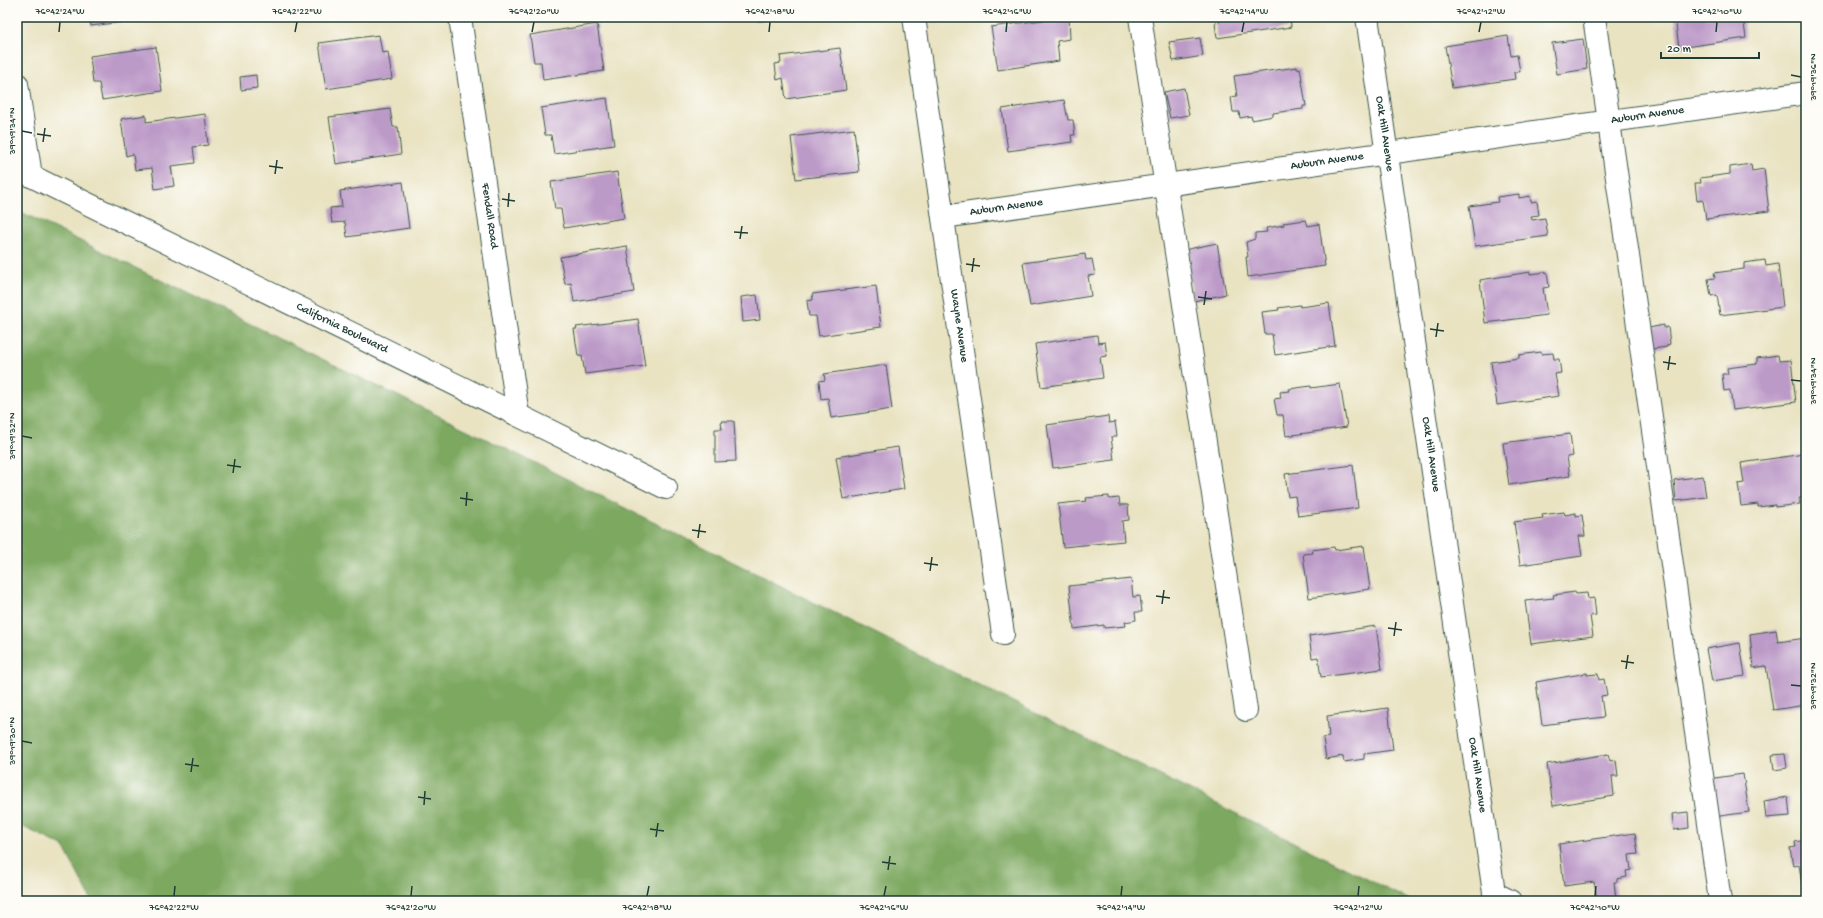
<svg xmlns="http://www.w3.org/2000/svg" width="1823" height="918" viewBox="0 0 1823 918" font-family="'Gochi Hand',sans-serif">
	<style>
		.forest { fill: #7da860; stroke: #4e724a }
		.building { fill: #bc9ac8 }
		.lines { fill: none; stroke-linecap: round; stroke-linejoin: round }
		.minor-casing { stroke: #3d5649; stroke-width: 24 }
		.minor { stroke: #fff; stroke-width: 22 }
		.ticks { fill: none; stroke: #1f3d34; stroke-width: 1.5 }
		.labels { text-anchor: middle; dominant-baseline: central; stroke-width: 3.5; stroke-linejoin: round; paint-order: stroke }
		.street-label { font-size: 12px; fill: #1f3d34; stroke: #fdfcf7 }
		.neatline { fill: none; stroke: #1f3d34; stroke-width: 1.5 }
		.ticks-label { font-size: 10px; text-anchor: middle; fill: #1f3d34 }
	</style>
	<rect width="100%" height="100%" fill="#fdfcf7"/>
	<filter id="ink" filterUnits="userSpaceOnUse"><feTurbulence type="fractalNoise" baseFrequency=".025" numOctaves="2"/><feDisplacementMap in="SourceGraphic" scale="8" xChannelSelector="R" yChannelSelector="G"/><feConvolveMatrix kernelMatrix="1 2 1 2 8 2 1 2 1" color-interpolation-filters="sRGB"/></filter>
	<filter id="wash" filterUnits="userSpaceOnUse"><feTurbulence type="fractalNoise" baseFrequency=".012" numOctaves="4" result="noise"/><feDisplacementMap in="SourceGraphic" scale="16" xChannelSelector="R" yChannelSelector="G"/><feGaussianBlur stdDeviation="0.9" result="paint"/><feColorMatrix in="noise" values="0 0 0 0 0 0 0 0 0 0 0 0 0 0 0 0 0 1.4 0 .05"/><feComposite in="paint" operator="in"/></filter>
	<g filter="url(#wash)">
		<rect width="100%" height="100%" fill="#e9e3c2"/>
		<path class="forest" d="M17,210L525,458L1411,901H92L63,846L17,824Z"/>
		<g id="blocks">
			<path class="building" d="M90,17H151L152,18L91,26Z
				M756,17H775V18L757,21Z
				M1064,17H1069L1070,39L1057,41L1059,61L998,70L991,27Z
				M1219,17H1290L1291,27L1217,38L1215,23L1220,22Z
				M1675,17H1743L1746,38L1679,48Z
				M597,24L604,71L543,80L541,62H534L530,35Z
				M379,35L382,53L388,52L392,79L326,89L319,43Z
				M1508,36L1511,56L1517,55L1520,71L1514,72L1515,79L1452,88L1445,46Z
				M1200,38L1203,56L1173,61L1169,42Z
				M1583,39L1587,69L1557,74L1552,43Z
				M156,47L162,91L102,100L99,83H93L90,56Z
				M840,48L846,90L786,99L783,78L777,80L775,64L781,63L780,56Z
				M1297,67V69L1300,68L1306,106H1303V109L1273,113V116L1252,120L1251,116L1240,118L1239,112H1233L1231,97L1237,96L1234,76Z
				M256,75L257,88L241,90L240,77Z
				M1184,88L1189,115L1170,118L1164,92Z
				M607,98L614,145L554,154L551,135H545L541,108Z
				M1064,100L1068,120H1073L1075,135H1071L1072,142L1008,151L1002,109Z
				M390,109L393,127H398L401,154L336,164L329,117Z
				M205,114L208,145L193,147L195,163L171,166L174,186L155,189L152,168L135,170L133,154L126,156L121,119L146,115V122Z
				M854,129L859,172L796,179L791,137Z
				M1751,164L1752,171L1764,169L1769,211L1706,219L1703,200L1697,201L1695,183H1701L1700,178L1730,174V167Z
				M617,172L624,218L564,228L561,209H555L551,182Z
				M403,182L409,228L347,237L345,222L332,223L330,208L342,207L340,191Z
				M1519,194V198L1530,196L1531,202L1537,201L1539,215L1531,216L1532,220L1545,218L1548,236L1475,246L1469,206L1498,202L1497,197Z
				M1306,220L1308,226L1319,224L1325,266L1248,277L1246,257H1248L1246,242L1255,239V233L1267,232L1266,228L1284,225L1283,223Z
				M1217,243L1226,294L1194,301L1184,250Z
				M627,246L634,292L574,302L571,283L565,284L560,257Z
				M1085,254L1086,260L1092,259L1095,275L1088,276L1091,296L1030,306L1023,263Z
				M1765,260L1766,266L1778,264L1783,307L1720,315L1717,295L1711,296L1708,279L1715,278L1714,273L1744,269V263Z
				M1530,272V274L1547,272L1549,287L1543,288L1547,315L1485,323L1480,280Z
				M876,286L881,327L819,336L816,316H809L807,301L813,300L812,294Z
				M757,295L760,320L743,322L741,297Z
				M1329,303L1335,346L1275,355L1272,334H1265L1262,312L1279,310L1278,308L1300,305V307Z
				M638,319L645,366L585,374L582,356H578L574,329H577L576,327Z
				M1664,325V328L1668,327L1670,344L1667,345V347L1652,349L1649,328Z
				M1097,335L1098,343L1105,342L1107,356L1100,357L1103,378L1041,387L1035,344Z
				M1541,352V354L1553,353L1554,359H1559L1561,373L1555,374L1559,396L1497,405L1491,362L1519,358V355Z
				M1778,355L1779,361L1791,360L1796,402L1733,410L1730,390L1724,391L1722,374H1728L1727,368L1757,364V358Z
				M886,365L892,409L831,418L828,398L821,399L819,381L825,380L824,374Z
				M1340,384L1347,427L1286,436L1283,415H1277L1274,399L1281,398L1280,392L1290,391L1289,389L1311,386V388Z
				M1108,416L1109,423L1115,422L1117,436L1111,437L1114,460L1053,468L1047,425Z
				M721,421H734L736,461L715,462V429H722Z
				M1570,434L1573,456L1567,457L1570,476L1509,485L1503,443Z
				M898,447L904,489L843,499L836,457Z
				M1804,454L1806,497L1799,498L1800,504L1775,507V505L1758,507V504L1741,506L1738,484L1744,483L1741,463Z
				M1353,465L1358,508L1298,516L1295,496L1288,497L1285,474Z
				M1703,476L1706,497L1676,501L1674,480Z
				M1109,496V499L1119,498L1120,505H1128L1129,520L1122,521L1124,541L1063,547L1058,504L1087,501L1086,498Z
				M1564,512L1565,515L1576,513V516L1582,515L1585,536H1579L1582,556L1520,565L1514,522L1543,518L1542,515Z
				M1364,546L1370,589L1309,598L1303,554L1313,553L1312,550L1334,547L1335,550Z
				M1131,579L1133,597L1140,596L1142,612H1135L1136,620L1125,622L1126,626L1104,628V625L1074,629L1069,586Z
				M1575,592L1576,594L1587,593L1588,599L1594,598L1596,615L1590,616L1593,636L1531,644L1525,601L1554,598L1553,595Z
				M1376,626L1382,669L1321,677L1318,657L1312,658L1309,636Z
				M1776,630L1778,642L1806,638V705L1773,710L1766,666L1753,668L1750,634Z
				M1740,643L1745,676L1712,681L1706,649Z
				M1587,673V675L1598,674L1599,680L1604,679L1607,695L1601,696L1604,717L1542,725L1536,682Z
				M1388,708L1393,750L1364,754V759L1344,762L1343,756L1326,759L1323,738L1329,737L1327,716Z
				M1608,754L1610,761L1616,760L1618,776H1612L1614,796L1553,806L1547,764Z
				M1785,754L1787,768L1774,770L1772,755Z
				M1743,774L1749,812L1713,817L1708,779Z
				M1788,797L1790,816L1766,818L1764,801Z
				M1688,812L1689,828L1674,830L1672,814Z
				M1635,833L1638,854L1629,855L1631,870L1626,871L1627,877L1617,879V882H1614L1616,900L1598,901L1594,882L1564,886L1559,844Z
				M1806,840V884H1802L1799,865L1793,866L1790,848L1796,847L1795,842Z"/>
		</g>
	</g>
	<g filter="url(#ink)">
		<use href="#blocks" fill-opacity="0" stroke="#3d5649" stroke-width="1"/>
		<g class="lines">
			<g class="minor-casing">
				<g id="minor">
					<path id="s1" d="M460,17L518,415"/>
					<path id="s2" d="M914,17L1003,634"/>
					<path d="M1140,17L1246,710"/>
					<path id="s3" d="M1367,17L1494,893L1510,901"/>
					<path d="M1594,17L1720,901"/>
					<path d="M17,84L31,176"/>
					<path id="s4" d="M17,169L666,488"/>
					<path id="s5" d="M943,217L1806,93"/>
				</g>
			</g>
			<use href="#minor" class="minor"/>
		</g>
	</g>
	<path class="ticks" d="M59,32L60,22M295,32L297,22M532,32L534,22M769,32L770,22M1006,32L1007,22M1242,32L1244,22M1479,32L1481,22M1716,32L1717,22M1791,75L1801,77M22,131L32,133M37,134L51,136M43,142L45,128M269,166L283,168M275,174L277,160M502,199L515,201M508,207L509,193M734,232L748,233M740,239L742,226M966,264L980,266M972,272L974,258M1198,297L1212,299M1204,305L1206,291M1430,329L1444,331M1436,337L1438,323M1663,362L1676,364M1668,370L1670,356M1791,380L1801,381M22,436L32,438M227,465L241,467M233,473L235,459M460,498L473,500M466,506L467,492M692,530L706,532M698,538L700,524M924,563L938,565M930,571L932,557M1156,596L1170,598M1162,604L1164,590M1388,628L1402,630M1394,636L1396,622M1621,661L1634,663M1626,669L1628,655M1791,685L1801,686M22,741L32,743M185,764L199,766M191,772L193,758M418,797L431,799M424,805L425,791M650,829L664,831M656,837L658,823M882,862L896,864M888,870L890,856M174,896L175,886M411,896L412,886M647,896L649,886M884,896L886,886M1121,896L1122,886M1358,896L1359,886M1595,896L1596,886"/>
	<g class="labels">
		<g class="street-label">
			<text stroke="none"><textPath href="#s5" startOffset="712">Auburn Avenue</textPath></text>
			<text stroke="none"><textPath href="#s3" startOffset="118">Oak Hill Avenue</textPath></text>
			<text stroke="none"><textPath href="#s5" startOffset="388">Auburn Avenue</textPath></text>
			<text stroke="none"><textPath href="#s5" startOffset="64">Auburn Avenue</textPath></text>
			<text stroke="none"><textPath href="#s1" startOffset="201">Fendall Road</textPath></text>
			<text stroke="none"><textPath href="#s2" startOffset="312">Wayne Avenue</textPath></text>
			<text stroke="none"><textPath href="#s4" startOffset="362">California Boulevard</textPath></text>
			<text stroke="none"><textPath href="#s3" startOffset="442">Oak Hill Avenue</textPath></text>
			<text stroke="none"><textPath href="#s3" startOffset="766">Oak Hill Avenue</textPath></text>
		</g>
	</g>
	<rect width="1823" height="918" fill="none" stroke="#fdfcf7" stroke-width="44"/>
	<path d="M1661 52v6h98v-6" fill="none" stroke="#1f3d34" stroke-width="2"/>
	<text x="1667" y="52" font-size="12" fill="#1f3d34" stroke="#fdfcf7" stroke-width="3" paint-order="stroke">20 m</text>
	<rect x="22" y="22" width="1779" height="874" class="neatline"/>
	<g class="ticks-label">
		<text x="60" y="14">76°42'24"W</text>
		<text x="297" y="14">76°42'22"W</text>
		<text x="534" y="14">76°42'20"W</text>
		<text x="770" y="14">76°42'18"W</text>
		<text x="1007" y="14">76°42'16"W</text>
		<text x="1244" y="14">76°42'14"W</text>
		<text x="1481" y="14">76°42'12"W</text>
		<text x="1717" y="14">76°42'10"W</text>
		<text transform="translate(1812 77) rotate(-90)" y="4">39°19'36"N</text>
		<text transform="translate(11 131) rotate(-90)" y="4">39°19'34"N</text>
		<text transform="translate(1812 381) rotate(-90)" y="4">39°19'34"N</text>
		<text transform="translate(11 436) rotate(-90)" y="4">39°19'32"N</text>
		<text transform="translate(1812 686) rotate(-90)" y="4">39°19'32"N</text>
		<text transform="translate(11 741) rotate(-90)" y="4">39°19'30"N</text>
		<text x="174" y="910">76°42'22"W</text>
		<text x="411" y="910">76°42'20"W</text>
		<text x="647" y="910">76°42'18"W</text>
		<text x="884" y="910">76°42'16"W</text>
		<text x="1121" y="910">76°42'14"W</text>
		<text x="1358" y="910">76°42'12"W</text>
		<text x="1595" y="910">76°42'10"W</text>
	</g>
</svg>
